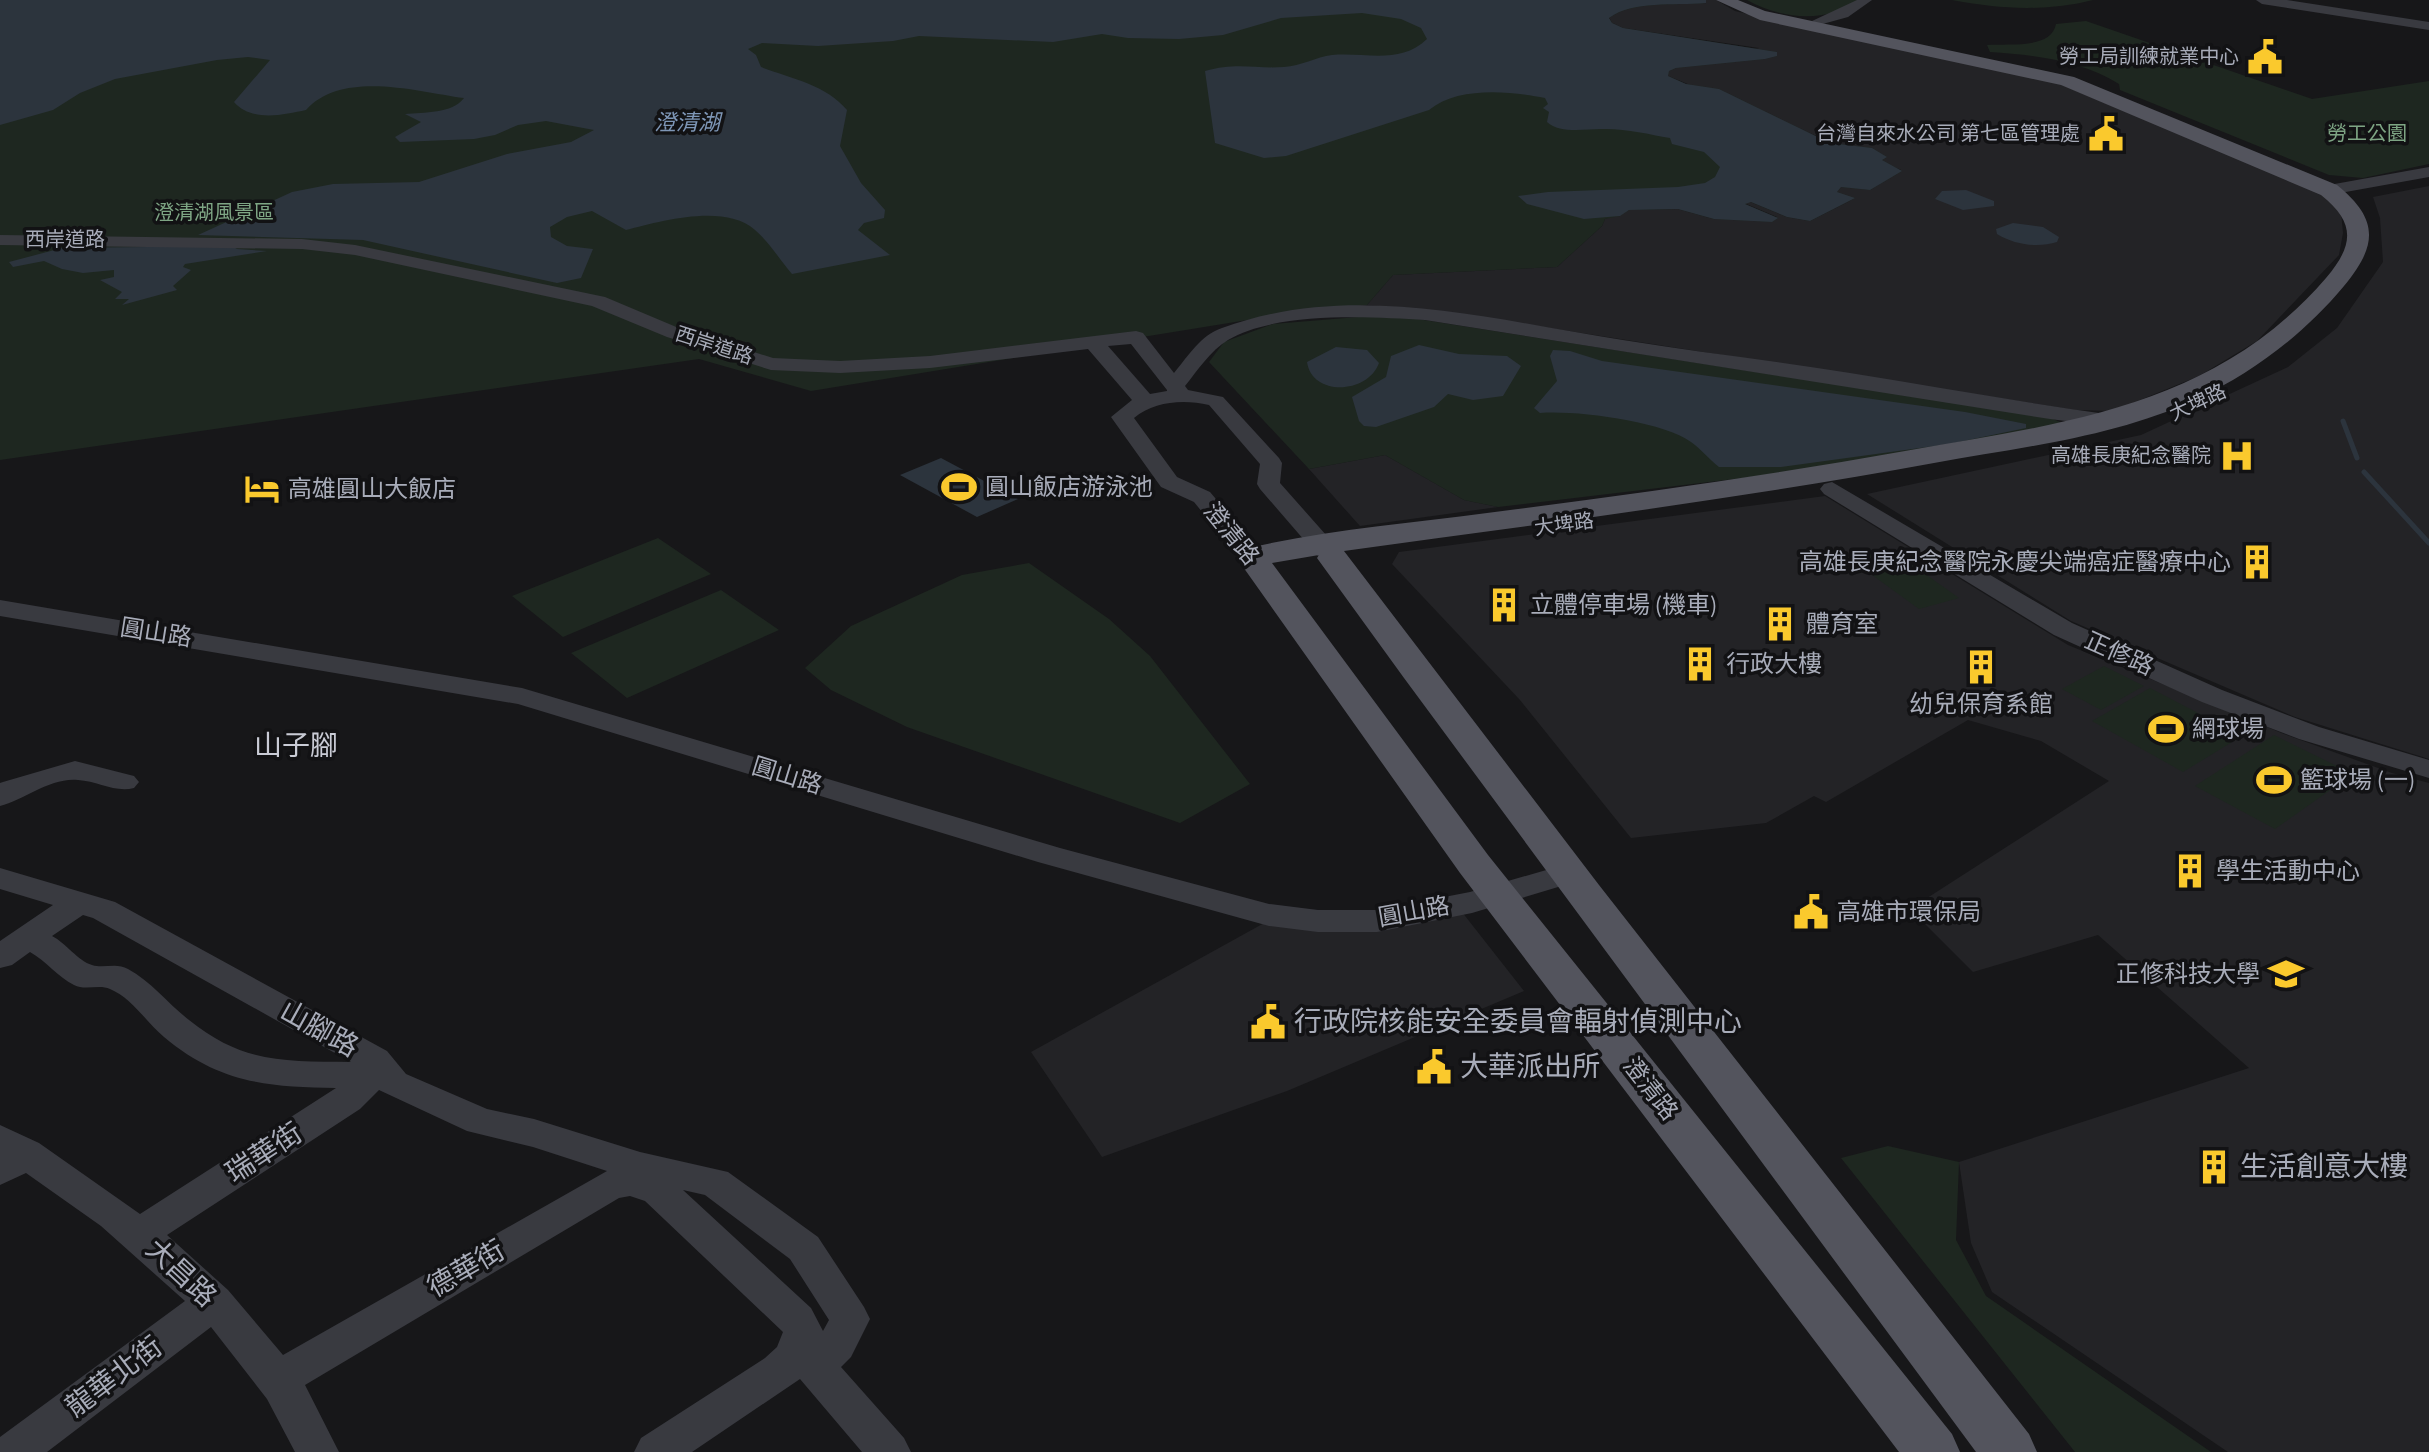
<svg xmlns="http://www.w3.org/2000/svg" width="2429" height="1452" viewBox="0 0 2429 1452" font-family="'Source Sans 3','Noto Sans TC',sans-serif">
	<style>
		.built { fill: #232326 }
		.green { fill: #1e2720 }
		.water { fill: #2c343d }
		.lines { fill: none; stroke-linecap: round; stroke-linejoin: round }
		.stream { stroke: #2c343d; stroke-width: 5 }
		.minor { fill: #393a40; fill-rule: evenodd }
		.major { fill: #53545d; fill-rule: evenodd }
		.labels { text-anchor: middle; dominant-baseline: central; stroke-width: 7; stroke-linejoin: round; paint-order: stroke }
		.far-poi-label { font-size: 20px; fill: #a8acb9; stroke: #121214; text-anchor: end }
		.far-park-label { font-size: 20px; fill: #7ea584; stroke: #121214 }
		.far-street-label { font-size: 20px; fill: #a8acb9; stroke: #121214 }
		.far-water-label { font-size: 22px; font-style: italic; fill: #7e96b6; stroke: #121214 }
		.poi-label { font-size: 24px; fill: #a8acb9; stroke: #121214; text-anchor: start }
		.street-label { font-size: 24px; fill: #a8acb9; stroke: #121214 }
		.quarter-label { font-size: 28px; fill: #c9cbd5; stroke: #121214 }
		.near-poi-label { font-size: 28px; fill: #a8acb9; stroke: #121214; text-anchor: start }
		.near-street-label { font-size: 28px; fill: #a8acb9; stroke: #121214 }
	</style>
	<rect width="100%" height="100%" fill="#171719"/>
	<path class="built" d="M1706,0H1716L1735,11L1752,15L2045,78L2328,196L2341,212L2343,233L2339,255L2257,341L2199,376L2113,411L2076,410L1447,312L1367,305L1393,275L1557,267L1602,226L1605,219L1629,210L1678,209L1714,219L1777,217L1744,203L1751,202L1787,217L1810,221L1853,199L1836,192L1841,186L1870,190L1901,170L1668,76V71L1676,68L1759,48L1623,28L1612,23L1609,17L1621,7L1636,4L1706,3Z
		M2429,186V759L2295,717L2071,621L1867,494L2141,435L2288,367L2337,328L2383,262L2380,218L2373,197Z
		M1385,455L1464,500L1498,507L1360,526L1309,469Z
		M1825,496L2068,645L2284,734L2392,773L2429,783V1452H2228L1992,1292L1971,1243L1959,1162L2249,1068L2098,935L1973,972L1910,909L2109,781L2041,741L1968,720L1826,802L1814,796L1766,823L1631,838L1520,700L1392,564L1399,552Z
		M1462,912L1524,991L1287,1091L1102,1157L1031,1052L1266,922Z"/>
	<path class="green" d="M0,0H1706V3C1674,6 1634,0 1609,18L1612,23L1623,28L1777,52V56L1765,59L1676,68L1669,71L1668,76L1686,84L1719,89L1830,143L1872,148L1887,157L1882,160L1902,171L1870,190L1841,187L1837,192L1855,198L1810,221L1787,217L1751,202L1745,204L1778,218L1772,222L1714,219L1678,209L1629,210L1620,216L1605,219L1602,226L1557,267L1393,275L1367,305L1290,313L811,391L699,359L0,460Z
		M1747,0H1859C1827,24 1780,19 1747,0Z
		M1952,0H2093C2046,12 1999,9 1952,0Z
		M2086,21L2312,99L2429,81V164L2363,178L2329,175L2120,90L2119,84C2081,60 2034,55 1990,52L1987,45C2008,43 2051,50 2056,24Z
		M1370,316L1411,318L2051,418L2062,423L2057,429L1768,475L1498,507L1464,500L1385,455L1309,469L1209,362L1224,342L1273,324Z
		M658,538L711,574L563,637L512,596Z
		M1890,549L1959,598L1919,609L1850,559Z
		M1029,563L1109,619L1150,656L1250,784L1180,823L907,727L831,690L805,668L851,626L962,575Z
		M721,590L779,630L627,698L571,653Z
		M2104,666L2144,686L2101,710L2062,689Z
		M2150,688L2242,736L2183,772L2092,721Z
		M2274,735L2353,774L2275,829L2195,786Z
		M1888,1146L1959,1162L1956,1240L1986,1296L2211,1452H2075L1841,1158Z"/>
	<path class="water" d="M0,0H1706V3C1674,6 1633,0 1609,18L1612,23L1623,28L1777,52V56L1765,59L1676,68L1669,71L1668,76L1686,84L1719,89L1830,143L1872,148L1887,157L1882,160L1902,171L1870,190L1841,187L1837,192L1855,198L1810,221L1787,217L1751,202L1745,204L1778,218L1772,222L1714,219L1678,209L1629,210L1620,216L1584,219L1527,204L1518,196L1548,192L1678,187L1705,183L1715,177L1720,167L1704,152L1672,144L1670,138C1648,134 1624,128 1601,129C1585,129 1560,134 1547,122L1549,112L1543,108L1548,104L1545,98C1510,91 1458,86 1429,110L1286,156L1264,158L1215,143L1205,71C1237,62 1254,69 1284,67C1301,66 1316,57 1332,55C1366,52 1400,65 1427,39L1421,28L1401,19L1362,13L1281,18L1223,35L1179,39L1128,38L1102,34L1053,42L919,36L893,41L818,46L762,43L748,49L756,55L761,67C790,78 827,85 847,110L840,146L861,183L885,210L884,218L864,223L858,230L890,255L792,274C780,260 769,242 755,230C725,203 661,221 626,230L592,211L567,217L550,227L551,237L567,246L593,249L581,278L557,283L363,240L198,235L292,192L333,184L419,182L507,154L571,142L594,130L546,121L518,125L495,135L474,139L400,142L395,137L421,122L405,114C424,112 452,114 464,98C419,92 342,69 306,110C283,115 251,122 234,102L270,60L248,57L217,60L115,79L80,93L53,110L0,125Z
		M1966,190L1994,201V206L1963,210L1935,199L1942,191Z
		M2013,223L2043,227L2059,237L2057,242C2038,248 2015,245 1997,234L1996,229Z
		M232,246L237,249L267,251L185,264L183,267L191,270L173,286L177,290L122,305L129,299H115L122,292L100,280L114,277V270L83,273L62,269L44,261L13,267L9,262L62,248Z
		M1419,345L1459,354L1507,356L1521,366L1503,396L1473,400L1448,394L1434,407L1376,427L1364,426L1359,421L1352,397L1386,377L1391,356Z
		M1336,347L1367,350L1379,363C1368,394 1312,397 1307,362Z
		M1553,350L1570,351L1602,361L1965,412L2026,424V428L1949,444L1781,467H1719C1709,459 1701,449 1691,442C1662,421 1575,410 1540,413L1534,408L1557,381L1550,356Z
		M941,458L1018,499L977,517L900,475Z"/>
	<g class="lines">
		<path class="stream" d="M2343,421L2357,458
			M2364,472L2429,543"/>
		<path class="minor" d="M1857,0H1872L1848,17L1819,25L1812,21Z
			M2256,0H2287L2429,22V30L2262,4Z
			M2429,167V177L2329,195L2321,190L2329,185Z
			M0,235L302,239L355,245L605,297L681,329L773,358L840,361L930,356L1136,331L1143,333L1174,373C1188,356 1201,335 1222,328C1352,280 1492,320 1623,340C1698,352 1774,361 1850,373C1938,387 2025,403 2113,415L2124,421L2113,427L2050,419L1425,320C1370,317 1277,311 1228,340C1210,351 1198,370 1185,386L1188,390L1223,397L1279,458L1282,463L1280,483L1342,553L1345,558L1342,563H1324L1260,489L1257,484L1260,464L1209,405C1184,399 1154,401 1134,418L1177,477L1210,492L1261,552L1264,557L1261,562H1243L1194,502L1161,487L1111,417L1132,400L1088,349L930,368L840,373L771,370L667,337L592,306L355,255L302,249L0,245ZM1131,344L1167,390V391L1150,394L1108,346Z
			M1832,482L2072,623L2222,690L2319,727L2429,760V778L2299,739L2202,702L2054,635L1824,494L1820,489L1824,484Z
			M0,600L522,688L1060,848L1269,904L1318,910H1377L1470,892L1567,864L1578,867L1583,874L1578,881L1472,913L1377,932H1318L1269,926L1038,862L518,704L0,616Z
			M75,761L134,776L139,782L134,788C115,793 98,781 78,780C51,777 24,800 0,806V783L3,782Z
			M0,868L115,902L387,1051L406,1074L487,1109L534,1119L640,1152L728,1172L818,1237L864,1307L870,1319L851,1357L841,1367L904,1438L911,1452H862L800,1379L692,1452H634L641,1438L765,1358L777,1347L783,1332L645,1201L630,1196L619,1198L305,1385L339,1452H295L267,1399L211,1327L47,1452H0V1437L185,1301L101,1226L26,1173L0,1185V1125L39,1143L140,1214L336,1088C267,1087 219,1083 164,1037C147,1023 132,998 110,989C99,984 85,991 74,985C58,977 46,961 30,952L12,965L0,968V941L53,905L0,889ZM83,915L93,918L351,1062C284,1061 244,1064 189,1020C168,1004 152,982 128,969C116,962 104,969 92,965C78,961 66,943 52,936ZM379,1090L467,1131L533,1147L607,1171L283,1355L228,1290L167,1235L360,1109ZM683,1190L705,1195L790,1259L829,1320L823,1331L811,1308Z"/>
		<path class="major" d="M1716,0H1738L1765,11L2074,77L2337,185C2379,219 2378,245 2344,286C2304,334 2254,372 2197,399C2115,437 2023,447 1934,463C1739,499 1541,524 1344,551L1599,885L2029,1434L2037,1452H1976L1404,678L1317,558L1319,555L1272,563L1488,855L1952,1434L1960,1452H1899L1460,873L1236,557L1241,550C1321,530 1405,524 1487,513C1627,495 1766,476 1905,451C2063,423 2214,408 2326,278C2354,245 2356,223 2321,195L2061,85L1760,20Z"/>
	</g>
	<defs>
		<g id="civic-bare" transform="scale(2.76)"><path d="M-.6-6.5H3V-4.5H.6V-3L4-1V1h2V6H-6V1h2V-1L-.6-3ZM-1.2 2.5V6h2.4V2.5Z" fill="#fac92d" stroke="#121214" stroke-width="2.5" paint-order="stroke"/></g>
		<g id="hospital-bare" transform="scale(2.76)"><path d="M-5-5h3v3.5h4V-5h3V5h-3V1.5h-4V5h-3Z" fill="#fac92d" stroke="#121214" stroke-width="2.5" paint-order="stroke"/></g>
		<g id="stadium-bare" transform="scale(2.76)"><path d="M0-5a6.5 5 0 1 0 0 10a6.5 5 0 1 0 0-10ZM-3.5-1.8h7v3.6h-7Z" fill="#fac92d" stroke="#121214" stroke-width="2.5" paint-order="stroke"/></g>
		<g id="hotel-bare" transform="scale(2.76)"><path d="M-6-4.5h1.5V1H6V5H4.5V3h-9V5H-6ZM-4 0a1.8 1.8 0 1 1 3.6 0ZM.5 0V-2.5h3Q6-2.5 6 0Z" fill="#fac92d" stroke="#121214" stroke-width="2.5" paint-order="stroke"/></g>
		<g id="building-bare" transform="scale(2.76)"><path d="M-4-6H4V6H1V3H-1V6H-4ZM-2.5-4.3h1.7v1.8h-1.7ZM.8-4.3h1.7v1.8H.8ZM-2.5-1h1.7V.8h-1.7ZM.8-1h1.7V.8H.8Z" fill="#fac92d" stroke="#121214" stroke-width="2.5" paint-order="stroke"/></g>
		<g id="university-bare" transform="scale(2.76)"><path d="M0-5L7-2L0 1L-7-2ZM-4 1L0 2.5L4 1V4Q0 6-4 4Z" fill="#fac92d" stroke="#121214" stroke-width="2.5" paint-order="stroke"/></g>
	</defs>
	<g fill-rule="evenodd">
		<use href="#civic-bare" x="2265" y="57"/>
		<use href="#civic-bare" x="2106" y="134"/>
		<use href="#hospital-bare" x="2237" y="456"/>
		<use href="#stadium-bare" x="959" y="487"/>
		<use href="#hotel-bare" x="262" y="489"/>
		<use href="#building-bare" x="2257" y="562"/>
		<use href="#building-bare" x="1504" y="605"/>
		<use href="#building-bare" x="1780" y="624"/>
		<use href="#building-bare" x="1700" y="664"/>
		<use href="#building-bare" x="1981" y="667"/>
		<use href="#stadium-bare" x="2166" y="729"/>
		<use href="#stadium-bare" x="2274" y="780"/>
		<use href="#building-bare" x="2190" y="871"/>
		<use href="#civic-bare" x="1811" y="912"/>
		<use href="#university-bare" x="2286" y="974"/>
		<use href="#civic-bare" x="1268" y="1022"/>
		<use href="#civic-bare" x="1434" y="1067"/>
		<use href="#building-bare" x="2214" y="1167"/>
	</g>
	<g class="labels">
		<g class="far-poi-label">
			<text x="2239" y="57">勞工局訓練就業中心</text>
			<text x="2080" y="134">台灣自來水公司 第七區管理處</text>
			<text x="2211" y="456">高雄長庚紀念醫院</text>
		</g>
		<g class="far-park-label">
			<text x="2367" y="134">勞工公園</text>
			<text x="214" y="213">澄清湖風景區</text>
		</g>
		<g class="far-street-label">
			<text x="65" y="240">西岸道路</text>
			<text transform="translate(714 346) rotate(18)">西岸道路</text>
			<text transform="translate(2198 403) rotate(-25)">大埤路</text>
			<text transform="translate(1564 525) rotate(-8)">大埤路</text>
		</g>
		<g class="far-water-label">
			<text x="687" y="123">澄清湖</text>
		</g>
		<g class="poi-label">
			<text x="985" y="487">圓山飯店游泳池</text>
			<text x="288" y="489">高雄圓山大飯店</text>
			<text x="2231" y="562" text-anchor="end">高雄長庚紀念醫院永慶尖端癌症醫療中心</text>
			<text x="1530" y="605">立體停車場 (機車)</text>
			<text x="1806" y="624">體育室</text>
			<text x="1726" y="664">行政大樓</text>
			<text x="1981" y="704" text-anchor="middle">幼兒保育系館</text>
			<text x="2192" y="729">網球場</text>
			<text x="2300" y="780">籃球場 (一)</text>
			<text x="2216" y="871">學生活動中心</text>
			<text x="1837" y="912">高雄市環保局</text>
			<text x="2260" y="974" text-anchor="end">正修科技大學</text>
		</g>
		<g class="street-label">
			<text transform="translate(1231 534) rotate(51)">澄清路</text>
			<text transform="translate(156 633) rotate(9)">圓山路</text>
			<text transform="translate(2119 654) rotate(24)">正修路</text>
			<text transform="translate(787 776) rotate(17)">圓山路</text>
			<text transform="translate(1414 912) rotate(-10)">圓山路</text>
			<text transform="translate(1650 1089) rotate(52)">澄清路</text>
		</g>
		<g class="quarter-label">
			<text x="296" y="746">山子腳</text>
		</g>
		<g class="near-poi-label">
			<text x="1294" y="1022">行政院核能安全委員會輻射偵測中心</text>
			<text x="1460" y="1067">大華派出所</text>
			<text x="2240" y="1167">生活創意大樓</text>
		</g>
		<g class="near-street-label">
			<text transform="translate(319 1029) rotate(29)">山腳路</text>
			<text transform="translate(264 1153) rotate(-33)">瑞華街</text>
			<text transform="translate(466 1269) rotate(-30)">德華街</text>
			<text transform="translate(181 1273) rotate(43)">大昌路</text>
			<text transform="translate(114 1377) rotate(-37)">龍華北街</text>
		</g>
	</g>
</svg>
